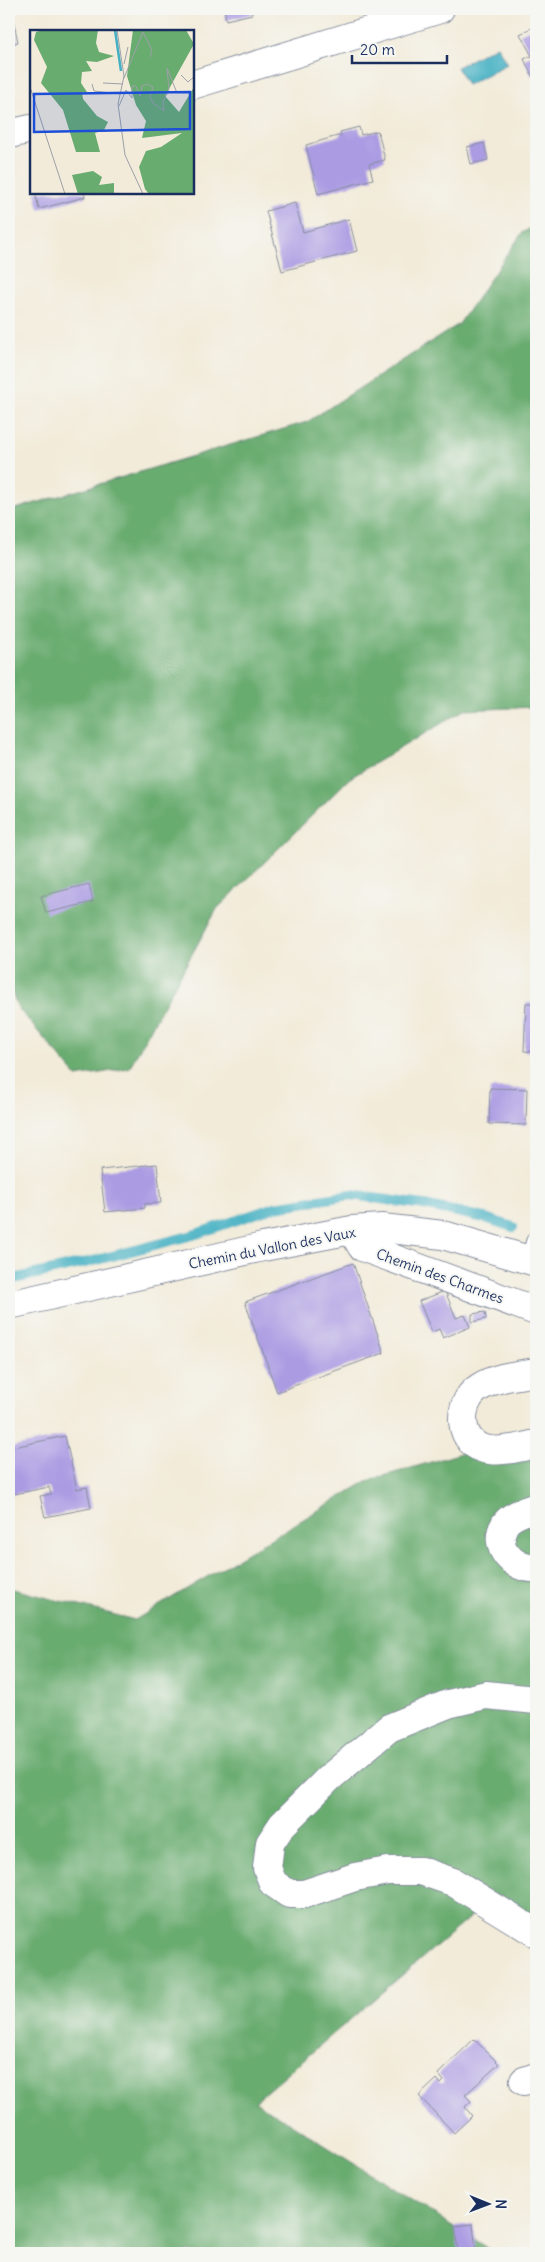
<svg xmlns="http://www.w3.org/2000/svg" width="545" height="2262" viewBox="0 0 545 2262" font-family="Delius,sans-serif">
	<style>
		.forest { fill: #69ac70; stroke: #426e67 }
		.water { fill: #45b0c3; stroke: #307090 }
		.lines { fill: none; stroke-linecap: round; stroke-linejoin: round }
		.stream { stroke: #45b0c3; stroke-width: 10 }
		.building { fill: #ab9be3 }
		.lane-casing { stroke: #868d9c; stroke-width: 21 }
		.street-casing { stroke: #868d9c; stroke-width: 30 }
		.lane { stroke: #fff; stroke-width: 19 }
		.street { stroke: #fff; stroke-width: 28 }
		.labels { text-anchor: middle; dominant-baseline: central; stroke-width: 4; stroke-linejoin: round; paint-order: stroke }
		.street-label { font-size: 14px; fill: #1b2f5e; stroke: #f6f6f2 }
		.inset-river { fill: none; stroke: #45b0c3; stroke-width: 2.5 }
		.inset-road { fill: none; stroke: #9ca0a8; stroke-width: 1 }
		.view { fill: #1d4ed8; fill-opacity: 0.15; stroke: #1d4ed8; stroke-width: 2.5 }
		.inset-edge { fill: none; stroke: #1b2f5e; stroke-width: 2.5 }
	</style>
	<rect width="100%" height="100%" fill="#f6f6f2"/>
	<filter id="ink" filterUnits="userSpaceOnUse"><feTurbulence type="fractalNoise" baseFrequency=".02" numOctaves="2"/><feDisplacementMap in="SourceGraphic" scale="10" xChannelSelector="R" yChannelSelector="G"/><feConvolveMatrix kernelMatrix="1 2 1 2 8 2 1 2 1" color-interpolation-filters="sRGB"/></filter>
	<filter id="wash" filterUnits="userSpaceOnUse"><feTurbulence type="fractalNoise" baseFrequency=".0096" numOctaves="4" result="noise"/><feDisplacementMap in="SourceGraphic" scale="20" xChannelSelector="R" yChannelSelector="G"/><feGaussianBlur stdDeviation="1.12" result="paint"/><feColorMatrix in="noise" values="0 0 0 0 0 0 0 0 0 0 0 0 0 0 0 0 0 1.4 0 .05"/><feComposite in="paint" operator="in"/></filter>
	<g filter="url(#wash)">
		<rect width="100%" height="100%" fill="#f2ebd9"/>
		<path class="forest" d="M536,225V707L464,710L350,778L217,909L129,1068L77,1077L17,1007L9,982V511L307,422L459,324L522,233Z
			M536,1431V1926L490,1900L255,2101L495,2253H9V1588L135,1620L367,1481Z"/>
		<path class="water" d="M497,46L507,64L467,85L457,67Z"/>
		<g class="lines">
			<path class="stream" d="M9,1280L89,1262L193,1235L275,1207L351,1195L424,1205L485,1218L513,1227"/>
		</g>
		<g id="blocks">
			<path class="building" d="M9,9H11L18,42L9,45Z
				M224,9H251L252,14L226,20Z
				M536,26V74L532,76L524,59L532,56L520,34Z
				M359,127L361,135L378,131L385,160L369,164L373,179L318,194L306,145L341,135L340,132Z
				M484,143L488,160L471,164L467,147Z
				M35,192H84L85,197L39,209Z
				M295,203L303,232L349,219L357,251L282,271L266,211Z
				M89,884L93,902L46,913L41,896Z
				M526,1003H536V1052L524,1051Z
				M490,1088L527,1089L526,1125L489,1124Z
				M157,1164L161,1203L145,1204V1208L105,1212L100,1170Z
				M353,1263L384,1353L277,1392L245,1302Z
				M445,1291L456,1318L465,1315L470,1327L443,1338L439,1329L432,1332L419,1301Z
				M485,1312L486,1319L472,1322V1314Z
				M65,1436L77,1489L87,1487L91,1508L45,1517L40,1496L51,1494L49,1487L9,1495V1448Z
				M474,2039L499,2064L465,2095L471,2101L465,2107L472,2116L454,2133L419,2096L437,2079L441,2084L444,2081L438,2074Z
				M473,2224L476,2252L458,2253L455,2226Z"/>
		</g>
	</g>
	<g filter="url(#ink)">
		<use href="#blocks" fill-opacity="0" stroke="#868d9c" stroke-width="1"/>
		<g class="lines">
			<g class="lane-casing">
				<path id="lane" d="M530,1260L536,1241"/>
			</g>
			<g class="street-casing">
				<path id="street" d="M192,85L440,9
					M9,134L31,129
					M352,1230L362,1247L536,1311
					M9,1305L263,1247L352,1230L382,1228L443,1235L536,1262
					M536,1372C518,1375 496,1377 480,1387C455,1402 457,1447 490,1450C505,1452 522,1447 536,1444
					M536,1507C526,1511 511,1515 505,1524C491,1547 514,1570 536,1568
					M536,1700L486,1695L448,1704L389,1728L328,1779L282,1825L270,1843L267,1868L273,1883L289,1894H304L355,1877L388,1871H421L453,1882L536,1933
					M524,2081L536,2077"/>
			</g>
			<use href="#lane" class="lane"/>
			<use href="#street" class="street"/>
		</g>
	</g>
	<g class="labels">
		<g class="street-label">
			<text transform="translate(272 1248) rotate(-11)">Chemin du Vallon des Vaux</text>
			<text transform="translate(440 1276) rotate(20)">Chemin des Charmes</text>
		</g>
	</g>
	<g transform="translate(30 30)">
		<rect width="164" height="164" fill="#f2ebd9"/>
		<path d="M13,0H68L66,13L69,22L84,26L67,32L56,31L62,41L52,42L51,53L57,62H52L53,69L67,86L78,92L74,100L65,103L70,122H46L33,80L11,53L17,37L4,10L6,2ZM103,0H156L164,14L135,66L149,82L164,57V164H119L115,159L109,137L116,121L131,117L152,103L112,108L116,91L106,75L97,46ZM63,141L72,147L69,155L84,153V164H48L42,145Z" fill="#69ac70"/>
		<path class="inset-river" d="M85,0L91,41"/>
		<path class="inset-road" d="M87,0L94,46L88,74L95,125L113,164M94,34L98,17M151,45L158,52L164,47M94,48L113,2L122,20L120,27M73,53L93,54M62,54L64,61L90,64M0,57L35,164M89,76L96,60L102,68V56H106L110,66L112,56L117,54L123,57L120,67L123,73L134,81L133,71L139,60L137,38L147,63"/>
		<path class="view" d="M160,62V99L4,102V64Z"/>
		<rect width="164" height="164" class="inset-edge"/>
	</g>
	<rect width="545" height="2262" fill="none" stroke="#f6f6f2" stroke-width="30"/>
	<g transform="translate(488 2204) rotate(91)" stroke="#f6f6f2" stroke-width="4" paint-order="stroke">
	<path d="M0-4L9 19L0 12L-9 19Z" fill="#1b2f5e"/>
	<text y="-8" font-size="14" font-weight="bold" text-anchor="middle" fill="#1b2f5e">N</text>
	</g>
	<path d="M352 55v8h95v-8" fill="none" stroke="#1b2f5e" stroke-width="2.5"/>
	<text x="360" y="55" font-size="15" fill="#1b2f5e" stroke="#f6f6f2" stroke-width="4" paint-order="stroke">20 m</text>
</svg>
